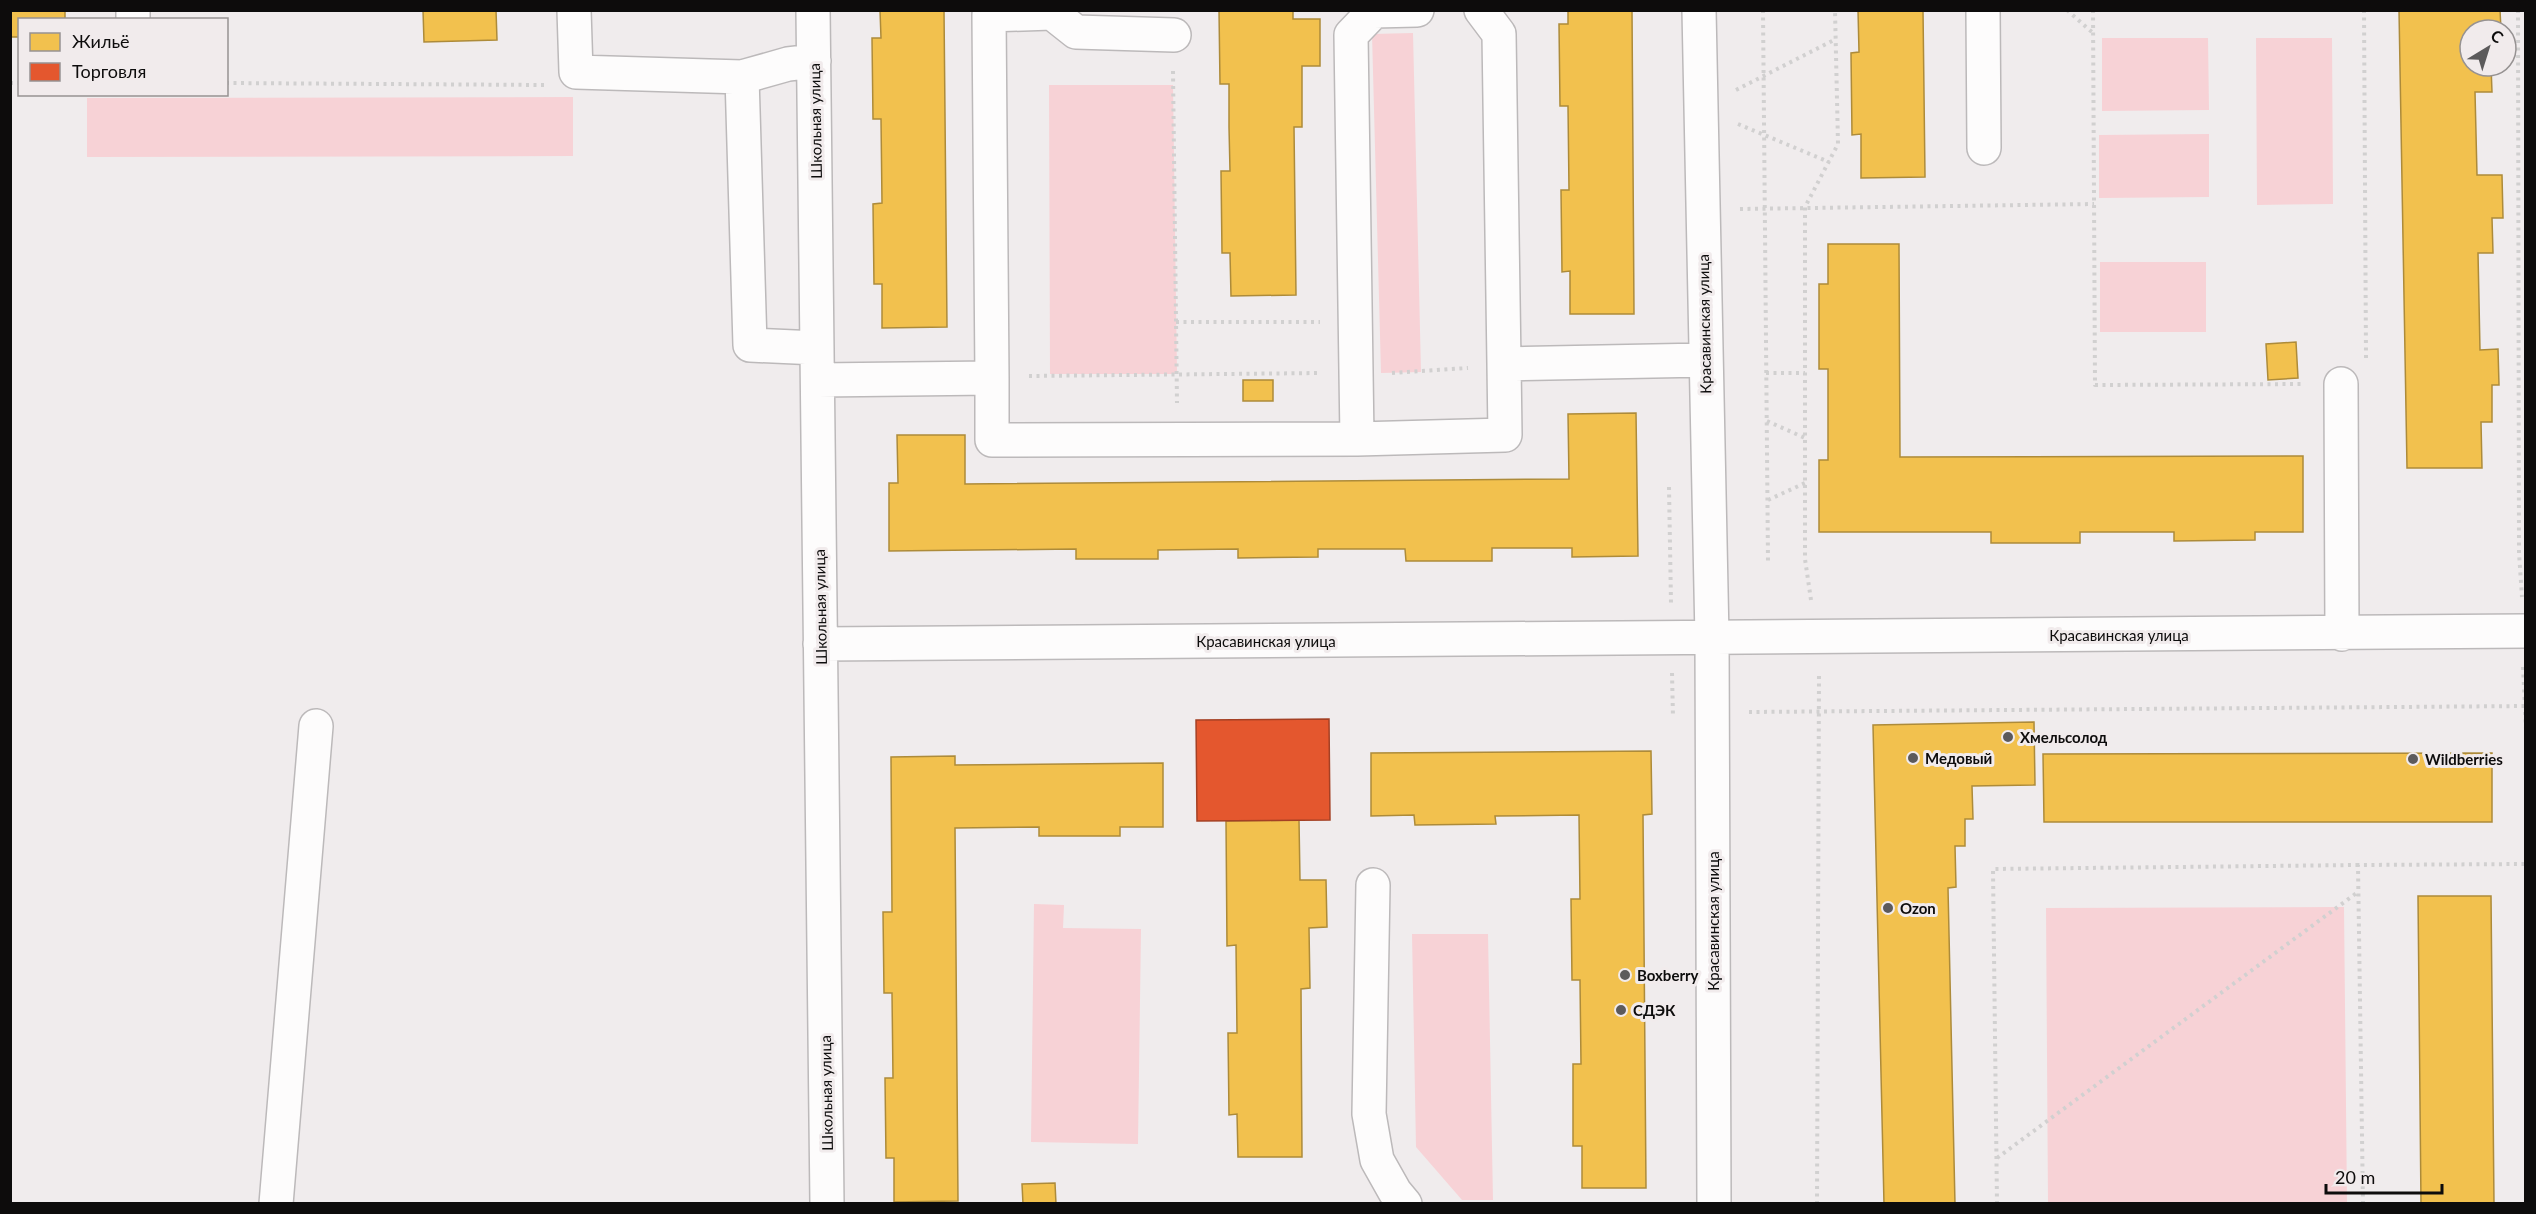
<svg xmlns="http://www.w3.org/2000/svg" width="2536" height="1214" viewBox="0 0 2536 1214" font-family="Lato,sans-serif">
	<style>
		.green { fill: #f7d2d6 }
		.homes { fill: #f2c14e; stroke: #ad8b3a; stroke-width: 1.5 }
		.shops { fill: #e4572e; stroke: #a44024; stroke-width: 1.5 }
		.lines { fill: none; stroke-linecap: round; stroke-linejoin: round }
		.minor-casing { stroke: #bcb9ba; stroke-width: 36 }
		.path { stroke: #d1d0d0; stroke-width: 4; stroke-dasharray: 3 4.5; stroke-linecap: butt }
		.minor { stroke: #fdfcfc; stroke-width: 33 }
		.poi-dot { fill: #5c5a5b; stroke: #f1ebec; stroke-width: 2 }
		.labels { text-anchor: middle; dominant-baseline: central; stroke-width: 6; stroke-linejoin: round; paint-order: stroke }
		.street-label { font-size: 15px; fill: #0d0c0c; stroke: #f1ebec }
		.poi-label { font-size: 15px; font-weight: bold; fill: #0d0c0c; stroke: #f1ebec; text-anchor: start }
	</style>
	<rect width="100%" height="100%" fill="#f0eced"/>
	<path class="green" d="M1413,33L1421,372L1381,373L1372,34Z
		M2102,38H2208L2209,110L2102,111Z
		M2256,38H2332L2333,204L2257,205Z
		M1049,85H1173L1177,374H1050Z
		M573,97V156L87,157V98Z
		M2209,134V197L2099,198V135Z
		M2100,262H2206V332H2100Z
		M1034,904L1064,905L1063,928L1141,929L1138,1144L1031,1142Z
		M2344,907L2347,1203H2048L2046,908Z
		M1412,934H1488L1493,1200H1462L1416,1147Z"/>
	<path class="homes" d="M10,10H65V20H20V37H10Z
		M423,10H496L497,40L424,42Z
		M880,10H944L947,327L882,328V284H874L873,204L882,203L881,119H873L872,38H881Z
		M1219,10H1293V19H1320V66H1302V127H1294L1296,295L1231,296L1230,253H1222L1221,171H1230L1229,127V84H1220Z
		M1568,10H1632L1634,314H1570V271L1562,272L1561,190H1569L1568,106H1560L1559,24H1568Z
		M1858,10H1923L1925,177L1861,178V134L1852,135L1851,53L1859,52Z
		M2399,10H2500L2501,30H2470V66H2491L2492,92H2475L2477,175H2502L2503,218H2492L2493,253H2478L2480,350L2498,349L2499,385H2492V422H2481L2482,468H2407Z
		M1828,244H1899L1900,457L2303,456V532H2255V540L2174,541V532H2080V543H1991V532H1819V460H1828V369H1819V284H1828Z
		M2296,342L2298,378L2268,380L2266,344Z
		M1243,380H1273V401H1243Z
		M1636,413L1638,556L1572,557V548H1492V561H1406L1405,549H1318V557L1238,558V549L1158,550V559H1076V549L889,551V483H898L897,435H965V484L1569,479L1568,414Z
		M2034,722L2035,785L1972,786L1973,819H1965V846H1955L1956,887L1948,888L1955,1204H1884L1873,725Z
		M1651,751L1652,814L1643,815L1646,1188H1582V1146H1573V1064H1581L1580,980H1572L1571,899H1580L1579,815L1495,816L1496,824L1415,825L1414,815L1371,816V753Z
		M2492,753V822H2044L2043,754Z
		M955,756V765L1163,763V827H1120V836H1039V827L955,828L958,1201L894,1202V1158H886L885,1078H893L892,993H884L883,912H892L891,757Z
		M1299,820L1300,880H1326L1327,927L1309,928L1310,988L1301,989L1302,1157H1238L1237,1114L1229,1115L1228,1033H1237L1236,945L1227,946L1226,821Z
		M2418,896H2491L2494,1204H2421Z
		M1055,1183L1056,1204H1023L1022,1184Z"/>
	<path class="shops" d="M1329,719L1330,820L1197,821L1196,720Z"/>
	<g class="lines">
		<g class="minor-casing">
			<path id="minor" d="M133,10V20
				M574,10L576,72L742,77L750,345L817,348
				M813,10L827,1204
				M1481,10L1499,34L1504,364
				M1699,10L1712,638L1714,1204
				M1983,10L1984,148
				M742,77L788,64L814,61
				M992,378L989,15L1052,13L1076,32L1174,35
				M818,380L992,378V440L1357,439L1505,435L1504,364L1705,360
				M2341,384L2342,634
				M1357,439L1351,35L1374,11L1417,10
				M820,644L2526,631
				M1373,885L1369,1114L1377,1160L1395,1192L1405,1204
				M276,1204L316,726"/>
		</g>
		<path class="path" d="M1763,10L1768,561
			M2067,10L2093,33
			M2093,10L2095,385L2305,384
			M2364,10L2366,358
			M2518,10L2519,553L2522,597
			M1173,71L1177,403
			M10,83H20
			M226,83L544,85
			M1736,90L1836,39
			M1738,124L1829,162
			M1740,209L2094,204
			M1176,322H1320
			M1392,373L1468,368
			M1766,373H1805
			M1029,376L1321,373
			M1767,421L1805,438
			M1669,487L1671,603
			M1768,500L1805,483
			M1811,600L1805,559V207L1838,144L1835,10
			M2523,667L2526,729
			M1672,673L1673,717
			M1749,712L2526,706
			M1997,1158L2358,892
			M1817,1204L1819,673
			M1997,1204L1993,869L2358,865
			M2363,1204L2358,865L2526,864"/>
		<use href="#minor" class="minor"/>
	</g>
	<g class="poi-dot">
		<circle cx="2008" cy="737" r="6"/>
		<circle cx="1913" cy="758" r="6"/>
		<circle cx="2413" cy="759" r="6"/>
		<circle cx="1888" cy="908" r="6"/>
		<circle cx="1625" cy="975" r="6"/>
		<circle cx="1621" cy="1010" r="6"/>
	</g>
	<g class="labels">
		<g class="street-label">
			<text transform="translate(815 121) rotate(-91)">Школьная улица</text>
			<text transform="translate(1704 324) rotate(-91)">Красавинская улица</text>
			<text transform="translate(820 607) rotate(-91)">Школьная улица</text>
			<text x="2119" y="635">Красавинская улица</text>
			<text x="1266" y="641">Красавинская улица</text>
			<text transform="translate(1713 921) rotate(-90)">Красавинская улица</text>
			<text transform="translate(826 1093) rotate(-91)">Школьная улица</text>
		</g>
		<g class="poi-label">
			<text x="2020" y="737">Хмельсолод</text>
			<text x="1925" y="758">Медовый</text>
			<text x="2425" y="759">Wildberries</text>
			<text x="1900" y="908">Ozon</text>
			<text x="1637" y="975">Boxberry</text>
			<text x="1633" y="1010">СДЭК</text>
		</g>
	</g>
	<rect width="2536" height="1214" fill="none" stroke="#0d0c0c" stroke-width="24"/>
	<rect x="18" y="18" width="210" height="78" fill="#f1ebec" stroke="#969292" stroke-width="1.5"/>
	<rect x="30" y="33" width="30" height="18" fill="#f2c14e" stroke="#969292" stroke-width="1.5"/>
	<text x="72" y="48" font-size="18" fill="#0d0c0c">Жильё</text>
	<rect x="30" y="63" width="30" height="18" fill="#e4572e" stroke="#969292" stroke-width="1.5"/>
	<text x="72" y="78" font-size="18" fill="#0d0c0c">Торговля</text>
	<g transform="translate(2488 48) rotate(38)"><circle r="28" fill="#f1ebec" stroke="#969292" stroke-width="1.5"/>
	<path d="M0-4.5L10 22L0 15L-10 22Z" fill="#5c5a5b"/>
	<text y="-9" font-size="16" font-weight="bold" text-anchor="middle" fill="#0d0c0c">С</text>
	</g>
	<path d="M2326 1184v9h116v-9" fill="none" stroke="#0d0c0c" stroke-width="3"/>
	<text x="2335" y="1184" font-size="18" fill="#0d0c0c" stroke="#f1ebec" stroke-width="4.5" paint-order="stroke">20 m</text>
</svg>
